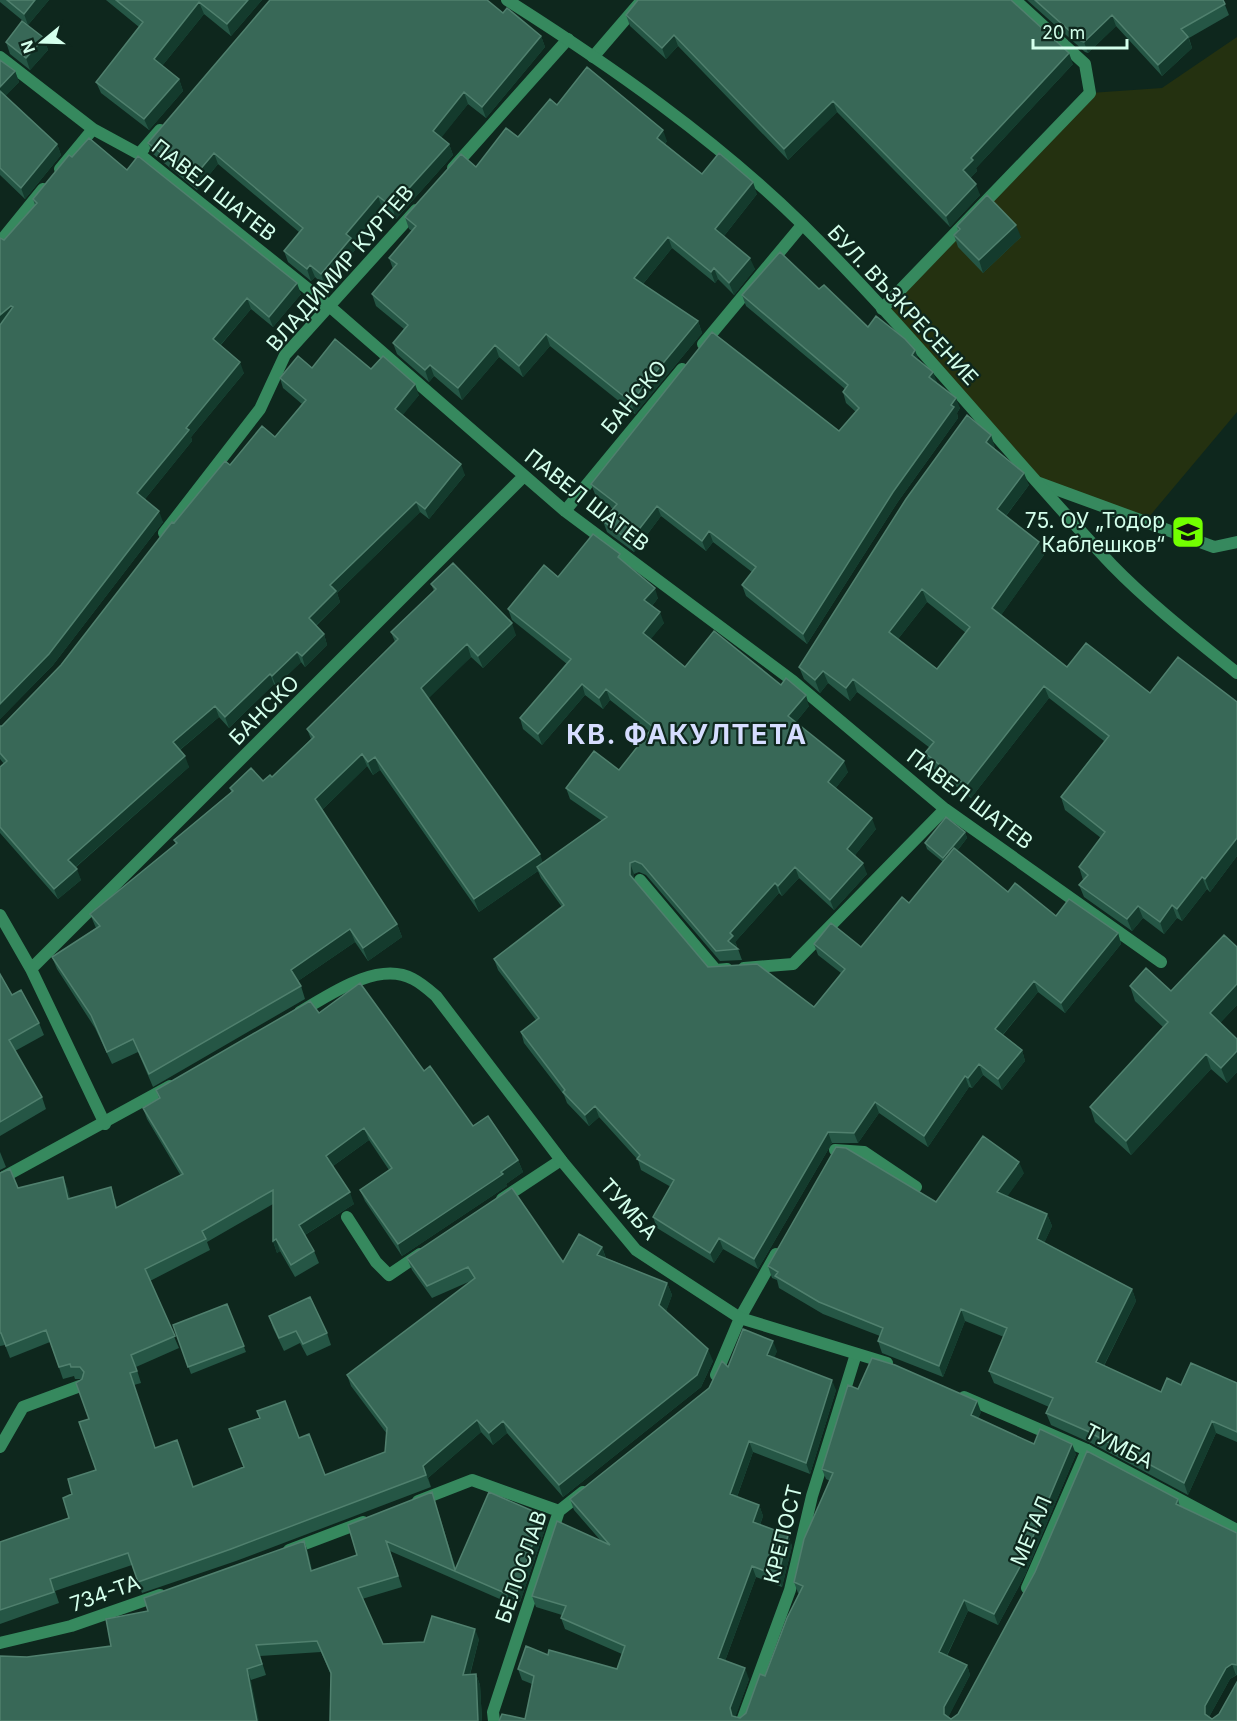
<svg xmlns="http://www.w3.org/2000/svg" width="1237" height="1721" viewBox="0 0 1237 1721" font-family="Inter,sans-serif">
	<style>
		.green { fill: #243110 }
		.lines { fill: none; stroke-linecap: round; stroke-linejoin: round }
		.service { stroke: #36895e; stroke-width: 12 }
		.minor { stroke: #36895e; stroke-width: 12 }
		.tertiary { stroke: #36895e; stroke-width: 12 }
		.wall { fill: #255645; fill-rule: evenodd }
		.shaded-wall { fill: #143b2d }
		.building { fill: #386857; stroke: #50806e; stroke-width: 1.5; fill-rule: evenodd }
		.labels { text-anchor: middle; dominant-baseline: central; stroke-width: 4.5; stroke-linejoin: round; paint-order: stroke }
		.street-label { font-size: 21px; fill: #d4ffec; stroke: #0e271d }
		.poi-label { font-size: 21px; fill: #d4ffec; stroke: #0e271d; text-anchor: end }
		.district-label { font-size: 27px; font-weight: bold; letter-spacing: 1.5px; fill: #d6ddff; stroke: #0e271d }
	</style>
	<rect width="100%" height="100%" fill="#0e271d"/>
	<path class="green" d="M1237,37V412L1148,518L1039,483L882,309L1090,93L1162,88Z"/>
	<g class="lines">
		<path class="service" d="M882,309L1090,93L1085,64L1015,0
			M1039,483L1214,547L1237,542
			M835,1150L864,1152L916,1187
			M502,1199L561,1160
			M347,1217L376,1262L389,1275L420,1254
			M740,1318L776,1254"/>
		<path class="minor" d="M0,57L93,129L139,154L328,305L565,511L793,681L945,809L1161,962
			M593,57L642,0
			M139,154L160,130
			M453,168L568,39
			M60,169L93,129
			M0,242L43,189
			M703,344L802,225
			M565,511L682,369
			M164,533L260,409L285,355L416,210
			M640,880L716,970L727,969
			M0,915L31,969L105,1124
			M744,968L793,964L945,809
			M31,969L523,477
			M716,1375L740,1318
			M0,1447L23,1407L80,1386
			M418,1501L472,1480L559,1511
			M289,1550L363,1522
			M1027,1588L1087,1450
			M0,1643L71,1626L160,1595
			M494,1721L493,1712L559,1511L583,1492
			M742,1721L790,1590L812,1496L856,1354"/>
		<path class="tertiary" d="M507,0C611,66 714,138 802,224C911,332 1007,453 1112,565C1150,604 1195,639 1237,673
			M300,1012C329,995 378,960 413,979C421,983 429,990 436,996L561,1160L636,1250L740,1318L887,1363
			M0,1179L170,1086
			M964,1397L1087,1450L1237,1530"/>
	</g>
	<path class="wall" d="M0,0H49L28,25L0,2Z
		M106,0H262L231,36L204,14L162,66L179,79L183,91L149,130L101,93L96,82L139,27Z
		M1027,0H1223L1229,15L1189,38L1192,48L1162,76L1116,26L1088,53L1085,52Z
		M503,13L541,36L545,47L486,118L468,104L441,137L449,144L453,155L396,219L382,208L353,243L355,250L325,286L315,277L311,281L288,262L284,251L299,232L218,164L197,190L153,154L148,143Z
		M626,15L1073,64L976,168L977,171L970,178L980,195L950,227L837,112L788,160L678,46L666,59L630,26Z
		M44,38L48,50L30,70L10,54L6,42Z
		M0,60L15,71L19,82L5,96L57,144L61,155L25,199L0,175Z
		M557,105L667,141L665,144L702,174L757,194L724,236L755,269L734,295L718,279L715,283L672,248L643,284L698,321L702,333L635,414L550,346L523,377L499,357L462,400L434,376L429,382L397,354L393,343L404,329L376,306L372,294L393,269L389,258L412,231L409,229L405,217L518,137Z
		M72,157L127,170L301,294L273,327L251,309L220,346L244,373L191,437L192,441L145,499L163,522L53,665L0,719V238L4,240L35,205L33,199Z
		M957,226L1021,237L983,273L958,247L954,235L958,230Z
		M819,289L868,327L919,360L937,382V383L960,408L957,413L958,418L897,503L807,644L746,596L742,585L752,572L713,542L706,551L661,516L634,552L607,532L603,521L613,509L595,494L591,484L839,431L856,412L846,403L843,392L845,389L746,306L742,295Z
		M312,368L371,369L419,395L402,415L465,475L429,519L420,512L337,593L340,602L316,626L324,634L327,645L305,667L301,662L276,686L274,684L229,728L219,717L180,750L189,767L75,868L81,880L58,899L0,833V767L4,764L0,759V726H2L61,665L174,523L230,465L275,437L302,404L283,388L280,378Z
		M995,447L994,449L1029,485L1006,516L1044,555L1001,615L1067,667L1150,693L1237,702V856L1210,892L1207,889L1182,921L1177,918L1164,934L1143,918L1132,931L1084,897L1079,885L1083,880L1079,867L1101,838L1065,810L1061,797L1104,741L1049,698L971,798L930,766L925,753L930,748L857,692L850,701L828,683L820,693L804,679L799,667ZM927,602L966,633L937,669L898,639Z
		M622,561L658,598L652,606L664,623L650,639L685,667L781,685L809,706L796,722L848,772L835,789L876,829L855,855L867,874L834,910L799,878L782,896L779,893L735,942L737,946L736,947L738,949L742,960L720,961L646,875L639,872L634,874V880L708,967L814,1007L841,973L818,955L814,944L861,947L909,903L943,862L927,849L925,843L965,832L967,838L957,851L1008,892L1056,916L1118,933L1121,944L1065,1013L1038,992L1003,1035L1022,1050L1025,1061L1002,1090L983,1075L972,1088L969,1087L928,1147L879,1113L858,1143H832L758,1269L723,1249L714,1263L657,1228L653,1217L671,1187L641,1170L638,1160L599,1117L589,1126L567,1103L564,1095L524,1043L521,1032L536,1020L498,970L494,959L562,907L541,878L538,871L479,912L380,770L373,775L367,766L322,810L397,924L402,937L368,961L355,942L298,981L301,986L305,999L153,1087L138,1052L112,1064L95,1028L57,969L52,957L96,928L90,914L176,844L174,840L231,792L230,788L263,781L272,777L311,739L307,729L395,642L391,632L434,591L431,584L516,635L483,668L471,657L428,698L543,863L602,821L570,799L566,788L619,770L649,731L610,700L603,709L585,695L542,745L523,729L520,718L567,664L512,620L508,609L558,577Z
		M1237,947V1005L1220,1023L1237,1039V1072L1227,1083L1211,1069L1131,1155L1095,1122L1090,1107L1163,1027L1135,1001L1130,986L1171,991Z
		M0,974L12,995L39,1023L44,1035L15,1051L42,1097L46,1109L0,1136Z
		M319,1013L424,1071L473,1126L518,1160L523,1172L506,1184L507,1186L402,1256L365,1201L360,1190L389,1170L369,1140L333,1166L354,1204L305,1235L314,1251L319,1263L295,1277L280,1251L277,1253L273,1241V1204L207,1242L210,1250L150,1281L179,1348L136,1367L141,1383L134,1385L155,1448L193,1487L243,1467L299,1438L325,1475L385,1452L387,1434L351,1386L347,1375L473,1280L432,1298L412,1270L407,1258L563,1262L602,1247L606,1258L667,1283L672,1295L666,1311L713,1361L701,1387L563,1497L507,1433L493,1445L481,1432L428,1478L431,1487L236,1561L142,1593L132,1565L55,1591L59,1603L0,1624V1542L69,1518L72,1494L96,1470L89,1419L82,1379H75L74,1376L63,1379L50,1342L10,1358L5,1345L0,1346V1173L18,1188L63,1177L70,1198L115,1199L117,1208L181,1176L147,1119L143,1108L159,1098L156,1090Z
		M0,1152L6,1167L0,1170Z
		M1024,1173L1007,1196L1047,1214L1052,1226L1044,1243L1132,1289L1136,1301L1104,1366L1161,1392L1181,1385L1237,1383V1442L1216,1433L1188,1495L1091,1443L1051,1425L1046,1413L1049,1407L994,1383L989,1371L1004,1337L965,1321L943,1377L882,1353L878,1341L880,1336L823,1314L779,1288L777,1280L772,1278L768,1266L936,1202Z
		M227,1304L246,1352L191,1374L173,1325Z
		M269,1316L327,1333L331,1345L307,1356L300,1343L284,1351L273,1328Z
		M777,1351L774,1357L836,1390L810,1474L753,1452L737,1497L759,1505L763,1516L760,1525L788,1535L792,1546L782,1587L756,1577L725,1661L749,1679L735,1717L740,1718L746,1713L765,1676L799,1593H798L794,1582L830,1481L826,1479L822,1469L858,1389L981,1412L978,1418L1034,1444L1076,1454L1025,1575L998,1625L968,1611L947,1656L967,1665L970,1675L948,1717L951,1719L958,1714L1178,1499L1180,1507L1237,1533V1675L1230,1679L1209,1717L1212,1719L1237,1721L525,1719L532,1684L522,1680L518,1669L548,1655L617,1669L622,1654L565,1629L561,1618L562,1615L536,1607L532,1596L601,1541L574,1510L570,1499L709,1388L728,1367Z
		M432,1492L456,1569L546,1526L520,1602L513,1599L511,1604L390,1551L402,1587L362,1599L383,1644L479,1639L470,1675L476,1674L480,1685L482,1721H330L331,1675L321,1652L260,1656L266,1675L251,1680L27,1657L111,1646L148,1611L304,1541L312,1571L357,1555Z"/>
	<path class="shaded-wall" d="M35,0H49L28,25L24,14Z
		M248,0H262L231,36L227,24Z
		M199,2L204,14L158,71L154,59Z
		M1112,15L1116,26L1088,53L1084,42Z
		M674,35L678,46L666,59L662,48Z
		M541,36L545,47L486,118L482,107Z
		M1188,37L1192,48L1162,76L1158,65Z
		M44,38L48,50L30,70L26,58Z
		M1069,53L1073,64L976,168L977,171L967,181L963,170L971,158Z
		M15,71L19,82L2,100L0,95V87Z
		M179,79L183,91L149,130L144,119Z
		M464,92L468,104L438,142L433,131Z
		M833,101L837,112L788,160L784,149Z
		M663,130L667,141L661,149L657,138Z
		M57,144L61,155L25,199L21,188Z
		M449,144L453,155L396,219L392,207Z
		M214,153L218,164L197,190L193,178Z
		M753,182L757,194L720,241L715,229Z
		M976,184L980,195L950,227L946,216Z
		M378,196L382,208L353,243L355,250L325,286L321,274L346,234Z
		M1016,225L1021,237L983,273L979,260Z
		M668,237L672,248L638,290L634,278Z
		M750,258L755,269L734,295L729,283Z
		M310,265L315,277L311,281L307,269Z
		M714,268L718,279L715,283L711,272Z
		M297,283L301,294L273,327L269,317Z
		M247,298L251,309L216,350L213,339Z
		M11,306L15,316L0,325V315Z
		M698,321L702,333L635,414L631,402Z
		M546,334L550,346L523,377L519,366Z
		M495,345L499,357L462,400L458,388Z
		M915,350L919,361L912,355Z
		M240,362L244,373L191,437L192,441L141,504L137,493L186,428Z
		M430,365L434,376L429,382L425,370Z
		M933,372L937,382L933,388L929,377Z
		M415,384L419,395L399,420L395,409Z
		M956,398L960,408L957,413L958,418L897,503L807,644L803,634L893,492Z
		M991,435L995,447L990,454L986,442Z
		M461,464L465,475L429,519L425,509Z
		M1024,473L1029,485L1001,522L997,509Z
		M416,502L420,512L337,593L340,602L312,629L309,618L330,585Z
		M657,506L661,516L634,552L630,541Z
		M159,511L163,522L53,665L0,719V704Z
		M709,531L713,542L706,551L702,541Z
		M1039,542L1044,555L997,621L992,608Z
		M655,588L658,598L648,611L644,600Z
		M922,589L927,602L894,644L889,632Z
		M660,612L664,623L647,644L643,633Z
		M512,623L516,635L483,668L478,656Z
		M324,634L327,645L305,667L302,656Z
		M467,644L471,657L426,701L421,688Z
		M297,652L301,662L276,686L272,676Z
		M823,671L828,683L820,693L815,680Z
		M270,674L274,684L229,728L225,717Z
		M853,679L857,692L850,701L846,688Z
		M582,684L585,695L542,745L538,734Z
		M1044,686L1049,698L971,798L966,786Z
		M606,689L610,700L603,709L599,698Z
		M806,695L809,706L792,727L788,716Z
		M215,706L219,717L177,752L173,742Z
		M362,754L367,766L320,812L315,799Z
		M185,756L189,767L72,870L68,860Z
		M375,757L380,770L373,775L368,762Z
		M844,761L848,772L832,793L828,782Z
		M872,818L876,829L851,860L847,849Z
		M965,832L967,838L946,865L943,858Z
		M1237,838V856L1210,892L1205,879Z
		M540,854L544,866L537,867L538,871L479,912L474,899Z
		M630,863L634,874V885L630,875Z
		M863,863L867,874L834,910L830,900Z
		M795,867L799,878L782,896L778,886Z
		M77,869L81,880L58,899L54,889Z
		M1202,877L1207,889L1182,921L1177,909Z
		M775,883L779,893L735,942L737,946L734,949L728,941L730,933Z
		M1172,905L1177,918L1164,934L1160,922Z
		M1138,906L1143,918L1132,931L1127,919Z
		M397,924L402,937L368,961L363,948Z
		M350,929L355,942L295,983L291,970Z
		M1118,933L1121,944L1065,1013L1061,1003Z
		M1034,981L1038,992L999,1039L995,1029Z
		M1237,984V1005L1215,1028L1210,1013Z
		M1022,1050L1025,1061L1002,1090L998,1079Z
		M1237,1051V1072L1227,1083L1221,1068Z
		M1206,1054L1211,1069L1131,1155L1126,1141Z
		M979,1064L983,1075L972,1088L968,1078Z
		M965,1076L969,1087L928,1147L924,1136Z
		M875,1102L879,1113L858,1143L854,1133Z
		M595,1106L599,1117L589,1126L585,1115Z
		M364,1128L369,1140L330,1168L326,1156Z
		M828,1132L832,1143L758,1269L754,1259Z
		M518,1160L523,1172L506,1184L507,1186L402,1256L398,1244Z
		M1019,1162L1024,1173L1002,1204L997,1192Z
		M63,1177L68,1189L73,1210L68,1199Z
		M350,1192L354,1204L303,1236L299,1225Z
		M1047,1214L1052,1226L1041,1250L1037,1239Z
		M719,1238L723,1249L714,1263L710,1253Z
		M276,1239L280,1251L277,1253L273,1241Z
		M602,1247L606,1259L597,1255Z
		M667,1283L672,1295L664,1317L659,1305Z
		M1132,1289L1136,1301L1100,1373L1096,1362Z
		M961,1309L965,1321L943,1377L939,1366Z
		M773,1341L777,1351L771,1366L767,1355Z
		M708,1349L713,1361L701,1387L563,1497L559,1485Z
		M832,1380L836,1390L810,1474L806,1463Z
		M977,1401L981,1412L975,1426L971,1415Z
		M477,1420L481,1432L428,1478L431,1487L423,1466Z
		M503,1421L507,1433L493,1445L489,1433Z
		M1212,1421L1216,1433L1188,1495L1184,1483Z
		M749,1441L753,1452L734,1505L730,1494Z
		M1072,1444L1076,1454L1025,1575L998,1625L994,1614Z
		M759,1505L763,1516L757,1533L753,1522Z
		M542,1515L546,1526L520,1602L517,1591Z
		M788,1535L792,1546L782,1587L778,1576Z
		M304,1541L308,1552L315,1582L311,1571Z
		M752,1566L756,1577L722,1669L718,1658Z
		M509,1589L513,1599L511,1604L507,1594Z
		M964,1600L968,1611L943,1663L939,1652Z
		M475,1629L479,1639L467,1685L463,1675Z
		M1232,1664L1236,1675L1230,1679L1209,1717L1205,1714V1706L1226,1668Z
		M967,1665L970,1675L948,1718L944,1714V1707Z
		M745,1668L749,1679L734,1721L730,1708Z
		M247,1669L251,1680L259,1721H257Z
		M476,1674L480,1685L482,1721H478Z"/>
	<path class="building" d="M7,0H35L24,14Z
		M116,0H248L227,24L199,2L154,59L179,79L144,119L96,82L143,22Z
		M270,0H487L503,13L507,8L541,36L482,107L464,92L433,131L449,144L392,207L378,196L346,234L351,238L321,274L310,265L307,269L284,251L303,228L214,153L193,178L148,143Z
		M638,0H1011L1069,53L971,158L973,160L963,170L976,184L946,216L833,101L784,149L674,35L662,48L626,15Z
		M1035,0H1223L1225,4L1181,29L1188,37L1158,65L1112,15L1084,42L1081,41Z
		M22,21L44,38L26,58L6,42Z
		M0,60L15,71L0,87Z
		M587,67L663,130L657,138L702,174L719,153L753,182L715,229L750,258L729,283L714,268L711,272L668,237L634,278L698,321L631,402L546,334L519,366L495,345L458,388L430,365L425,370L393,343L408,325L372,294L397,264L389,258L416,226L405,217L461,154L476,167L506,128L518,137L550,99L557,105Z
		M0,91L57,144L21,188L0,168Z
		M89,138L127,170L138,156L297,283L269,317L247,298L213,339L240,362L186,428L189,430L137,493L159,511L49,654L0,704V325L13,307L11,306L0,315V238L4,240L37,203L33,199L69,155L72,157Z
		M987,195L1016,225L979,260L954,235L960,229L957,226Z
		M780,252L819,289L824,285L868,327L876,316L905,339L915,350L912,355L933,372L929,377L956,398L951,405L954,407L893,492L803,634L742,585L756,567L709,531L702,541L657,506L630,541L603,521L617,504L591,484L712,332L839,431L859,408L843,392L848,385L742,295Z
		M335,339L371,369L383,356L415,384L395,409L461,464L425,509L416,502L330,585L336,591L309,618L324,634L302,656L297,652L272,676L270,674L225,717L215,706L173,742L185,756L68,860L77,869L54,889L0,827V767L7,761L0,753V726H2L61,665L172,522L174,523L225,461L230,465L262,426L275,437L306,400L280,378L298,356L312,368Z
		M967,415L991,435L986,442L1024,473L997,509L1039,542L992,608L1067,667L1086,643L1150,693L1178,657L1237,702V838L1205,879L1202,877L1177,909L1172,905L1160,922L1138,906L1127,919L1079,885L1088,875L1079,867L1105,832L1061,797L1109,736L1044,686L966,786L925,753L934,742L853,679L846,688L823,671L815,680L799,667L906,499ZM922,589L970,627L937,669L889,632Z
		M593,534L620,554L618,557L655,588L644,600L660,612L643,633L685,667L714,631L781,685L786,678L806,695L788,716L844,761L828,782L872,818L847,849L863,863L830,900L795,867L778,886L775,883L730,933L733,936L728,941L738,949L716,951L642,864L635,861L630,863V875L708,967L757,964L814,1007L845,969L814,944L831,923L861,947L902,897L909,903L954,848L1008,892L1015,883L1056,916L1069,899L1118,933L1061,1003L1034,981L995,1029L1022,1050L998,1079L979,1064L968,1078L965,1076L924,1136L875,1102L854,1133L828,1132L754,1259L719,1238L710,1253L653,1217L674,1180L637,1159L640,1155L595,1106L585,1115L563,1092L565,1090L521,1032L539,1018L494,959L564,905L537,867L607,817L566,788L594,751L619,770L653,727L606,689L599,698L582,684L538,734L520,718L571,659L508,609L544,565L558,577Z
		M453,563L512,623L478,656L467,644L421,688L540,854L474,899L375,757L368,762L362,754L315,799L397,924L363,948L350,929L291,970L301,986L149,1074L133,1039L107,1052L91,1015L52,957L100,926L90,914L177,843L174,840L233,791L230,788L251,768L263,781L270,775L272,777L314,737L307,729L398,639L391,632L436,589L431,584Z
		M946,817L965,832L943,858L925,843Z
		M1224,935L1237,947V984L1210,1013L1237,1039V1051L1221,1068L1206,1054L1126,1141L1090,1107L1168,1022L1130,986L1146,968L1171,991Z
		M0,974L12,995L21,990L39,1023L9,1040L42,1097L0,1122Z
		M360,983L424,1071L430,1066L473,1126L488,1116L518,1160L501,1172L503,1174L398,1244L360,1190L392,1168L364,1128L326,1156L350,1192L299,1225L314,1251L291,1265L276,1239L273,1241V1190L202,1231L206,1239L145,1269L175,1336L131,1355L137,1371L130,1373L155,1448L177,1440L193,1487L244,1467L229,1429L260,1418L257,1411L285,1401L299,1438L309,1434L325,1475L385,1452L387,1428L347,1375L475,1278L468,1267L427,1286L407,1258L512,1188L563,1262L579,1234L602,1247L597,1255L667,1283L659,1305L708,1349L697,1375L559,1485L503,1421L489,1433L477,1420L423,1466L426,1475L231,1549L138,1582L128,1553L50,1579L54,1592L0,1610V1542L69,1518L63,1498L72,1494L68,1479L96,1470L79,1422L89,1419L76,1383L82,1379L84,1372L80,1367H71L70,1364L59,1367L46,1330L6,1346L1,1333H0V1173L10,1169L18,1188L63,1177L68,1199L111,1187L116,1208L183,1174L143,1108L160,1098L156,1090L310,1001L319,1013Z
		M983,1136L1019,1162L997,1192L1047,1214L1037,1239L1132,1289L1096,1362L1161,1392L1167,1378L1181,1385L1191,1363L1237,1383V1432L1212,1421L1184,1483L1087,1431L1046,1413L1053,1398L989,1371L1007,1328L961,1309L939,1366L878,1341L883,1328L819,1302L775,1276L778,1272L768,1266L836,1147L846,1148L936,1202Z
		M310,1297L327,1333L303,1344L296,1331L279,1338L269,1316Z
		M227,1304L244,1346L188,1367L173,1325Z
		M743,1329L773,1341L767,1355L832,1380L806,1463L749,1441L730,1494L759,1505L753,1522L788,1535L778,1576L752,1566L718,1658L745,1668L730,1708L732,1716L740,1718L746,1713L760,1674L765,1676L787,1618L803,1586L794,1582L804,1539L833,1473L822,1469L848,1385L858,1389L872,1358L895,1365L977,1401L971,1415L1034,1444L1040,1429L1072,1444L1021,1565L994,1614L964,1600L939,1652L967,1665L944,1707V1714L951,1719L958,1714L1035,1572L1087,1451L1178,1499L1176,1504L1237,1533V1665L1232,1664L1226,1668L1205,1706V1714L1212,1719L1219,1714L1237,1682V1721H499L502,1714L525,1719L534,1676L518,1669L526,1646L548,1655L549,1650L617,1669L625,1646L561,1618L566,1606L532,1596L557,1521L610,1545L570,1499L709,1388L722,1361L728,1367Z
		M432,1492L455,1570L489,1492L542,1515L517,1591L509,1589L507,1594L386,1541L398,1576L358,1588L383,1644L424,1642L432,1616L475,1629L463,1675L476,1674L478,1721H330L331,1673L317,1641L256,1645L262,1664L247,1669L257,1721H0V1656L27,1657L111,1646L106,1619L148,1611L144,1598L304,1541L311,1571L357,1555L348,1525Z"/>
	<defs>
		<g id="school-square" transform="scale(1.725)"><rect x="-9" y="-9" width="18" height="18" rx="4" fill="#72ff00" stroke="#0e271d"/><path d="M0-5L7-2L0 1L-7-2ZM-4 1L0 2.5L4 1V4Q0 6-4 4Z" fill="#111"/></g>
	</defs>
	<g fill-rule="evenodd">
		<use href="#school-square" x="1188" y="532"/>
	</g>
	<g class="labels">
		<g class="street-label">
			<text transform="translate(214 190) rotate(38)">ПАВЕЛ ШАТЕВ</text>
			<text transform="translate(340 268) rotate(-49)">ВЛАДИМИР КУРТЕВ</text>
			<text transform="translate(903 305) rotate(47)">БУЛ. ВЪЗКРЕСЕНИЕ</text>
			<text transform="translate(634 397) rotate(-50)">БАНСКО</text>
			<text transform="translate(587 500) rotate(38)">ПАВЕЛ ШАТЕВ</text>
			<text transform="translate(264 710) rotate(-45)">БАНСКО</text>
			<text transform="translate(970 799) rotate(37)">ПАВЕЛ ШАТЕВ</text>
			<text transform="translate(629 1209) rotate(48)">ТУМБА</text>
			<text transform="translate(1119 1446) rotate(27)">ТУМБА</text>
			<text transform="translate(1031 1531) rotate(-67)">МЕТАЛ</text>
			<text transform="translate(783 1534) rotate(-76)">КРЕПОСТ</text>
			<text transform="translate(521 1567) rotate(-71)">БЕЛОСЛАВ</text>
			<text transform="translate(105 1593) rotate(-19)">734-ТА</text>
		</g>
		<g class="poi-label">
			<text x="1165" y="520">75. ОУ „Тодор<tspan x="1165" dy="24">Каблешков“</tspan></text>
		</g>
		<g class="district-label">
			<text x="687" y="734">КВ. ФАКУЛТЕТА</text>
		</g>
	</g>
	<g transform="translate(42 42) rotate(251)" stroke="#0e271d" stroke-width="4.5" paint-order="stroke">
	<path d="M0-4.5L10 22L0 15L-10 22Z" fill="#d4ffec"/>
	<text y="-9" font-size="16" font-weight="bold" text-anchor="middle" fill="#d4ffec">N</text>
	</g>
	<path d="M1033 39v9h94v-9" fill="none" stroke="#d4ffec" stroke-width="3"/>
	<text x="1042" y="39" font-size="18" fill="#d4ffec" stroke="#0e271d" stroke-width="4.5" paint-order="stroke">20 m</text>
</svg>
